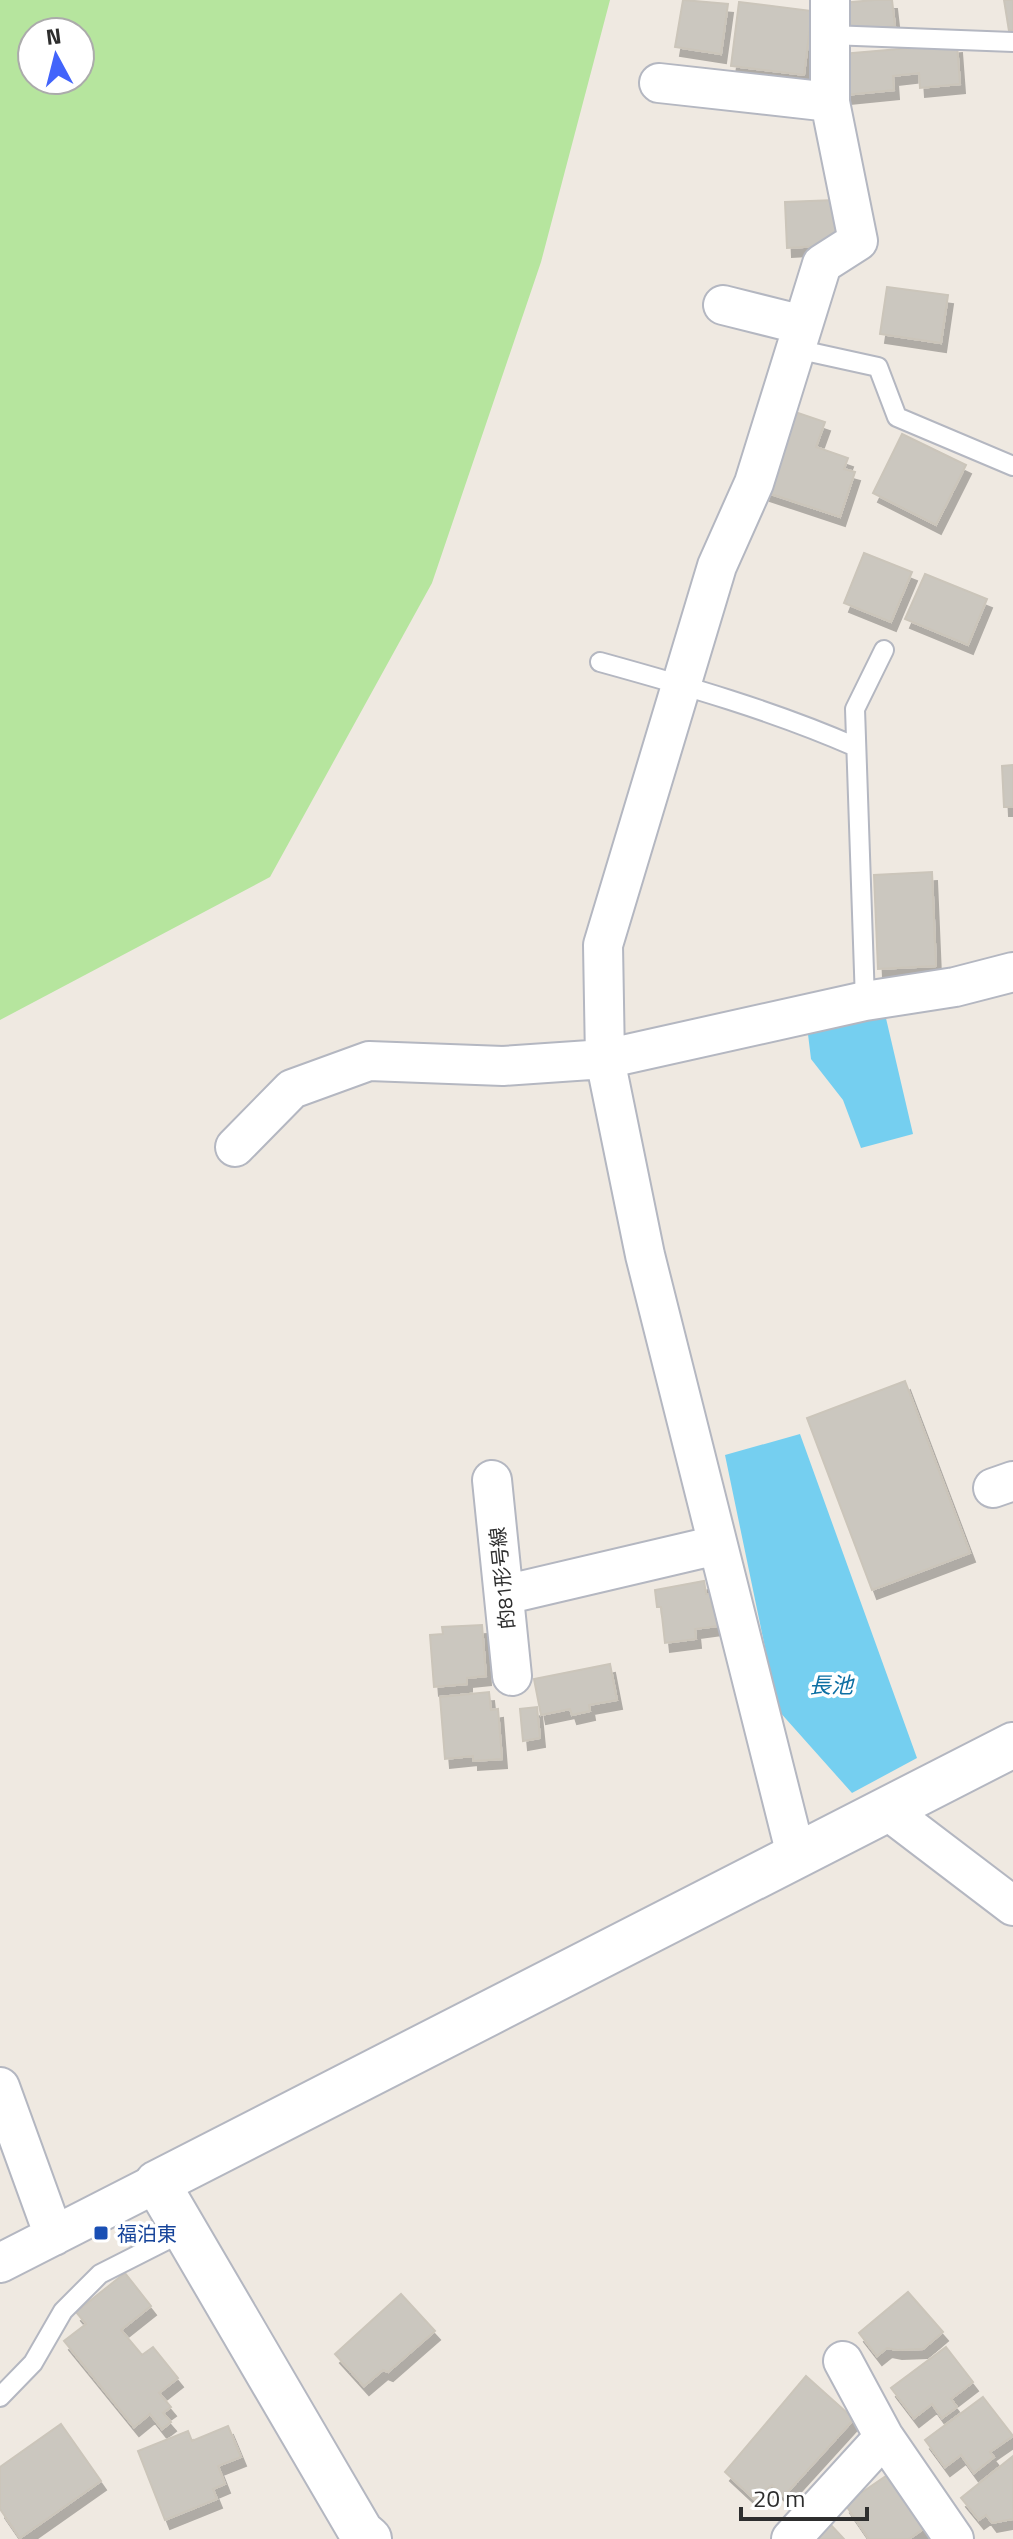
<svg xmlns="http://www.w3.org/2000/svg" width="1013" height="2539" viewBox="0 0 1013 2539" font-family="'Titillium Web','Noto Sans JP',sans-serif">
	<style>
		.green { fill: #b6e59e; fill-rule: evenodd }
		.water { fill: #75cff0 }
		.building { fill: #cbc7bf; stroke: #cbc5ba; stroke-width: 2; filter: url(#shadow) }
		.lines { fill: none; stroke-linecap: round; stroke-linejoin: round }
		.lane-casing { stroke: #b4b7c1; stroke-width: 22 }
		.street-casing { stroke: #b4b7c1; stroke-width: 42 }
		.secondary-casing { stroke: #b4b7c1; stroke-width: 48 }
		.lane { stroke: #fff; stroke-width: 18 }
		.street { stroke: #fff; stroke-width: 38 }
		.secondary { stroke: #fff; stroke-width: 44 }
		.transit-dot { fill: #1a4fb4; stroke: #fff; stroke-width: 3 }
		.labels { text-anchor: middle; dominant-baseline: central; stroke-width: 7; stroke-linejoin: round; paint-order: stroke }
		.street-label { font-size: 20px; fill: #2e2e2e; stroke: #fff }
		.transit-label { font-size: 20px; fill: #164399; stroke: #fff; text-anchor: start }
		.water-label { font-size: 22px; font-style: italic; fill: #0d6fa3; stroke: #fff }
	</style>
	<defs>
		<filter id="shadow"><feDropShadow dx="5" dy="9" stdDeviation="0" flood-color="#0004"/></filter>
	</defs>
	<rect width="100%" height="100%" fill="#efe9e1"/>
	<path class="green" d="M0,0H610L541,262L432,583L270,877L0,1020ZM32,32H80V80H32Z"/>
	<path class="water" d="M885,1014L913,1134L861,1148L843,1100L811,1059L807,1026Z
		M800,1434L917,1758L852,1793L778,1710L725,1455Z"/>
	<path class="building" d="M683,0L728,4L721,54L675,47Z
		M874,0H892L895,26L845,31L842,3Z
		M1004,0H1013V30L1009,31Z
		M739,2L812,11L804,75L731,66Z
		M957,44L960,84L920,88L919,73L893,76L894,90L846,95L842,54Z
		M835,200L838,245L787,248L785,202Z
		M887,287L948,295L941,343L880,334Z
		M792,411L825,422L816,447L848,458L844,469L855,472L840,517L765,492Z
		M902,434L966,465L936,525L873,493Z
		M864,553L912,572L891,622L844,603Z
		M925,574L987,599L968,645L905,619Z
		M1013,765V807H1004L1002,766Z
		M932,872L936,966L878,969L874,875Z
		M905,1381L970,1553L872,1590L807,1418Z
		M704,1581L706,1594H710L712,1607H716L718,1626L695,1629L696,1639L665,1643L661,1607H657L655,1590Z
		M482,1625L486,1676L467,1678V1684L434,1687L430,1635L443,1634L442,1627Z
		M610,1664L617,1700L589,1705L590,1711L572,1715L570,1709L541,1715L534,1679Z
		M489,1692L491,1710L498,1709L502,1759L473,1761V1756L445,1759L440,1697Z
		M537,1707L540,1738L523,1741L520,1709Z
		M125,2273L151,2306L121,2330L142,2355L153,2347L178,2378L159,2393L171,2407L163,2413L171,2422L162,2429L150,2414L134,2427L64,2341L86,2324L76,2312Z
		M908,2292L943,2332L923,2349L897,2350L887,2348L877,2356L859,2333Z
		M401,2294L435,2331L388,2372L383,2370L364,2386L335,2354Z
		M946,2347L973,2382L951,2399L957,2407L942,2418L932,2404L914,2418L891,2388Z
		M806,2376L854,2419L784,2496L772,2485L755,2500L725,2472Z
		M983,2397L1013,2436L990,2452L994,2457L974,2473L961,2455L945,2467L925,2440Z
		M61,2424L101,2481L20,2538L0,2509V2467Z
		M228,2426L241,2457L218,2466L225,2484L213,2489L217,2499L165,2520L138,2451L188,2431L192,2441Z
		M1013,2456V2519L992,2523L986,2515L979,2520L961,2498Z
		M889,2474L926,2527L909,2539H869L845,2504Z
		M830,2524L844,2539H814Z"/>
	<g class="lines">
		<g class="lane-casing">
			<path id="lane" d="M830,35L1013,42
				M796,349L878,367L897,417L1013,466
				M600,662C687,686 774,711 856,747
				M865,1001L855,709L884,650
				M0,2397L33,2363L63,2311L100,2274L185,2231"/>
		</g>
		<g class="street-casing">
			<path id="street" d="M659,83L830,102
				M723,305L803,325
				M235,1147L292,1089L369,1061L503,1066L605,1059L865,1001L955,987L1013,972
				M492,1480L512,1676
				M993,1488L1013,1481
				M504,1595L717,1545
				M887,1810L1013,1906
				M796,1855L645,1255L605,1059L603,945L717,566L754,483L822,264L858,241L830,102V0
				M0,2087L54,2236
				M0,2263L157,2183
				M843,2361L884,2437L954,2539
				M791,2539L884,2437"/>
		</g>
		<g class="secondary-casing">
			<path id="secondary" d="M369,2539L361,2532L157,2183L1013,1745"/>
		</g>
		<use href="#lane" class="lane"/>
		<use href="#street" class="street"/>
		<use href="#secondary" class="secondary"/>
	</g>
	<rect class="transit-dot" x="93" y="2225" width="16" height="16" rx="4"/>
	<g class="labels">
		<g class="street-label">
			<text transform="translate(502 1578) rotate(-96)">的81形号線</text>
		</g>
		<g class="transit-label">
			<text x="117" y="2233">福泊東</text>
		</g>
		<g class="water-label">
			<text x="831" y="1685">長池</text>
		</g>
	</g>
	<g transform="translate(56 56) rotate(353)"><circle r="38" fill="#ffffff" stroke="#ababab" stroke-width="2"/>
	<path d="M0-6L14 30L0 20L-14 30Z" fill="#4264fb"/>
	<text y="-12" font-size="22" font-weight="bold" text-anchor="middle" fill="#2e2e2e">N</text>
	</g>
	<path d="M741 2507v12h126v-12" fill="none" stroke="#2e2e2e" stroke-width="4"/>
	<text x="753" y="2507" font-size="24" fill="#2e2e2e" stroke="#ffffff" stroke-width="6" paint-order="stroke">20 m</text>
</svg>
